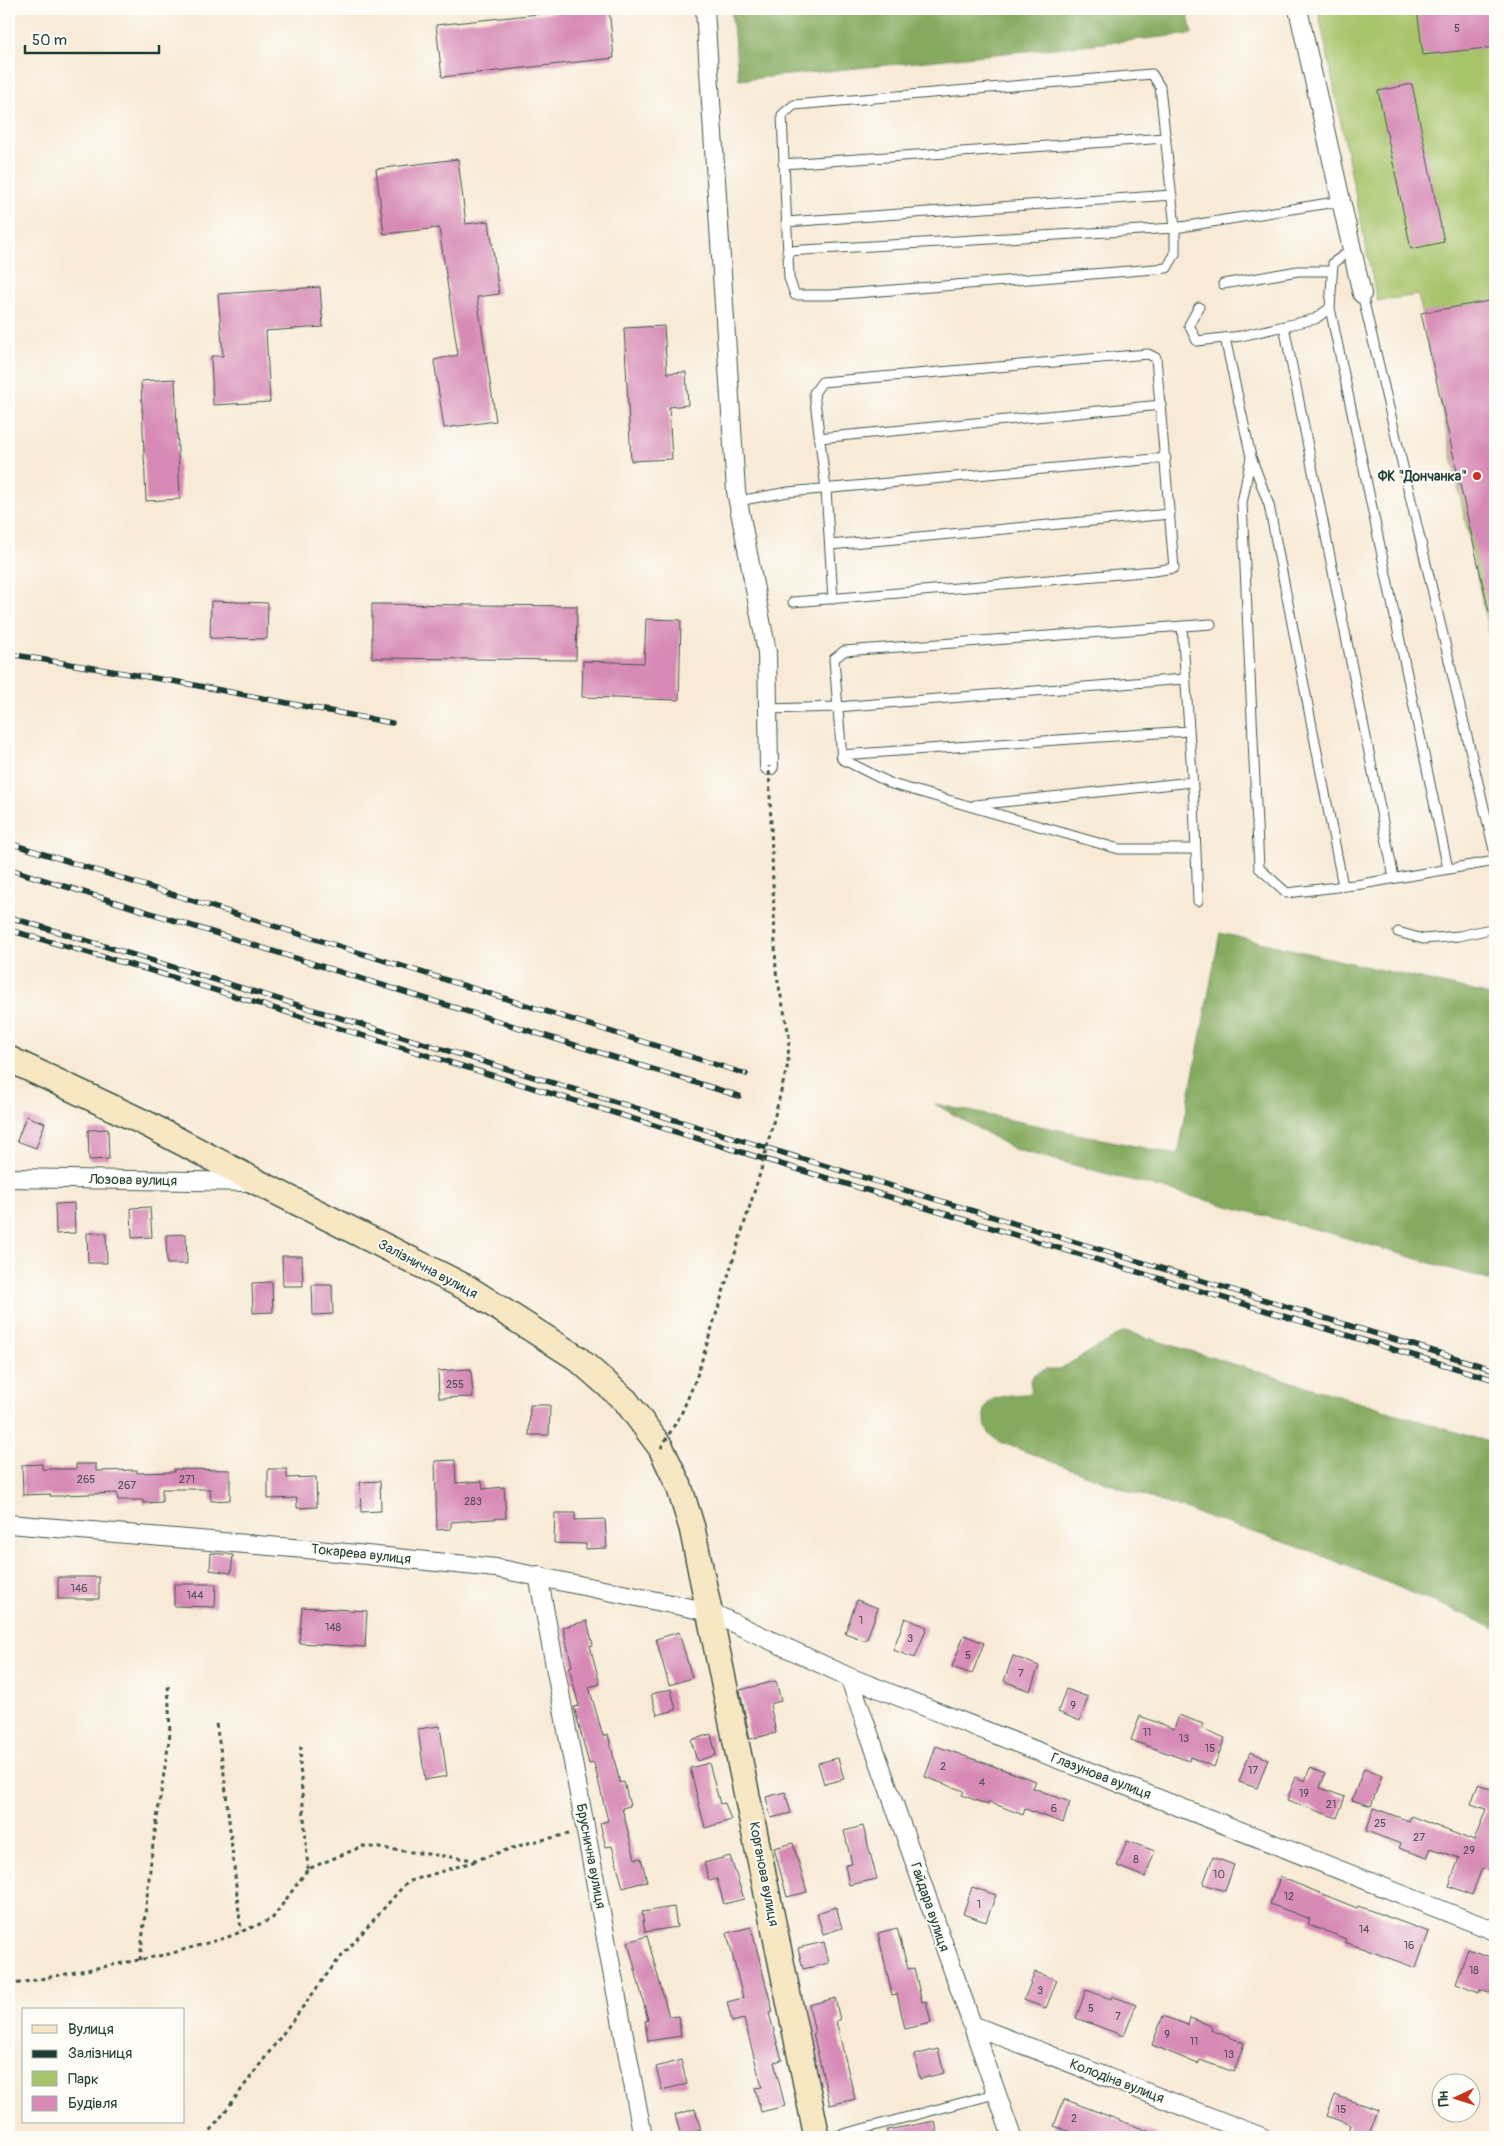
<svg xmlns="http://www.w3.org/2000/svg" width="1504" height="2146" viewBox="0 0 1504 2146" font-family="Pangolin,sans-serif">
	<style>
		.green { fill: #a7c46b; stroke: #638050 }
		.forest { fill: #85aa5f; stroke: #52744a }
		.building { fill: #d78ab6 }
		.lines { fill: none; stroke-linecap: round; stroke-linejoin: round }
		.lane-casing { stroke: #40574c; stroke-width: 11 }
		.street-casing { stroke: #40574c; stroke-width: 20 }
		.secondary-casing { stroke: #40574c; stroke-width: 28 }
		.path { stroke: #40574c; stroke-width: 3; stroke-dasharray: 4 4; stroke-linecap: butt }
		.lane { stroke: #fff; stroke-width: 9 }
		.street { stroke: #fff; stroke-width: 18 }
		.secondary { stroke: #f7e8c3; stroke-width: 25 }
		.rail-casing { stroke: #1f3d34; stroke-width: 5.5 }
		.rail { stroke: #fdfcf7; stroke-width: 4; stroke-dasharray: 11; stroke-linecap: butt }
		.path-bridge { stroke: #40574c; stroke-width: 3; stroke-dasharray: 4 4; stroke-linecap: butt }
		.poi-dot { fill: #c8321e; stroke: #fdfcf7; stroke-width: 2 }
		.labels { text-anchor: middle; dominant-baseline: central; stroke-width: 4; stroke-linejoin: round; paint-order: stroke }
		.number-label { font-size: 11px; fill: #4d5054 }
		.poi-label { font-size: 14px; font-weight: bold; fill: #1f3d34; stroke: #fdfcf7; text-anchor: end }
		.street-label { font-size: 14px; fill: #1f3d34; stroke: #fdfcf7 }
	</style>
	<rect width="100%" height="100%" fill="#fdfcf7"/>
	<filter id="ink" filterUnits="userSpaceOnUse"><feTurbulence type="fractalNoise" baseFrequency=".02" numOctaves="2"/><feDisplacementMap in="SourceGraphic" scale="10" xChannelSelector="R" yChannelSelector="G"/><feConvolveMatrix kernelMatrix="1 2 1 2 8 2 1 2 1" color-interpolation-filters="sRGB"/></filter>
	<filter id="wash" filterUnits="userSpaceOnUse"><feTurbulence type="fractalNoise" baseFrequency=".0096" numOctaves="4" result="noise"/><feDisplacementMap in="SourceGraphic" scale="20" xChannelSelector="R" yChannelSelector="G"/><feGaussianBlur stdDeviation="1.12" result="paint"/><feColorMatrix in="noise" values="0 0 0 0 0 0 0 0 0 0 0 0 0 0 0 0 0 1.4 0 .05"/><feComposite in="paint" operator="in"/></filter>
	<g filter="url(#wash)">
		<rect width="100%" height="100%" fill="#f8ead6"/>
		<path class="green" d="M1318,9H1495V662L1418,295L1377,301Z"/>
		<path class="forest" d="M731,9H1187L1192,34L739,80Z
			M1220,933L1495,996V1282L1333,1234L1014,1149L935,1104L1178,1155Z
			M1125,1331L1495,1444V1629L1473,1618L1311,1551L1132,1492L1003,1443C999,1441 992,1438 990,1434C981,1423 981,1402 997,1398C1008,1394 1021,1395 1032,1393L1030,1380L1033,1375L1046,1369H1060Z"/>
		<g id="blocks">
			<path class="building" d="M584,9H609L614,58L442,77L436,25Z
				M1417,9H1495V47L1423,55Z
				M1412,84L1444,242L1411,249L1378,91Z
				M458,159L466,224L489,221L499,294L477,297L496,421L444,428L434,360L458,355L439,228L384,234L376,169Z
				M320,287L323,327L266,331L270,402L213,405L211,356H223L218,294Z
				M1495,300V611L1489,612L1421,313Z
				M664,326L667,373L686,372L688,405L669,407L672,459L631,461L624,328Z
				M175,379L180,499L146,501L141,381Z
				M211,601L268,603L267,639L210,638Z
				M372,604L577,606L576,660L372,658Z
				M646,619L681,620L679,700L582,697L583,661L644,663Z
				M26,1116L45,1123L36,1148L17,1141Z
				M108,1129L109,1159L89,1160L88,1130Z
				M74,1203L75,1233L56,1234L55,1204Z
				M150,1207L152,1237L132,1238L131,1208Z
				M87,1233H106L107,1263H88Z
				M186,1234L187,1264H167L166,1235Z
				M282,1256H302L303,1286H283Z
				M272,1282L273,1312L253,1313L252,1283Z
				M312,1285H332L333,1314L313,1315Z
				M471,1369L473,1397L439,1398L438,1371Z
				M530,1405H550L549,1435H529Z
				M455,1460L456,1483L482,1481L483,1489L504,1487L506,1518L451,1522V1529L437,1530L435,1461Z
				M42,1464V1469H76V1464H96V1471L137,1470V1473L174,1472V1469L230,1470V1500L211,1501L210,1489H162V1502L143,1503V1500H118L117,1493L64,1495V1496H50V1494L23,1495L22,1465Z
				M268,1469H287V1478L316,1477L317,1507L297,1508V1498L268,1499Z
				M380,1481L381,1511L361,1512L360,1482Z
				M555,1513H575V1520L605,1519L607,1548L586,1549V1544L554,1543Z
				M211,1553L233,1555L231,1573L210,1570Z
				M58,1577H99V1599H58Z
				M174,1584H216L215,1607L174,1606Z
				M857,1600L878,1608L866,1641L845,1633Z
				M302,1607L367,1611L365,1647L299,1643Z
				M905,1618L927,1627L915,1658L893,1650Z
				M587,1621L593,1645L590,1646L600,1684L589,1687L603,1736L608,1734L620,1783L624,1782L630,1806L622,1808L635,1859L641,1858L647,1881L623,1888L612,1846L606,1847L600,1823L608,1821L594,1763L589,1764L574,1707L579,1706L569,1667L572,1666L563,1627Z
				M679,1632L692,1678L669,1685L656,1639Z
				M964,1635L984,1643L972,1674L952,1667Z
				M1013,1656L1039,1666L1030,1691L1004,1681Z
				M776,1681L781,1701L770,1704L776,1733L750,1739L740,1690Z
				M671,1689L676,1710L657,1715L651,1694Z
				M1066,1689L1088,1697L1080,1721L1058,1712Z
				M1179,1715L1203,1724L1201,1728L1225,1738L1214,1767L1190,1757L1189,1761L1131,1740L1140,1716L1174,1729Z
				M440,1726L447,1776L425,1780L418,1729Z
				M711,1734L716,1755L697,1761L691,1740Z
				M936,1746L1036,1781L1033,1788L1070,1802L1063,1823L1025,1809L1023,1815L989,1802L988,1805L962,1795L964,1791L925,1777Z
				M1250,1752L1268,1759L1257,1788L1239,1782Z
				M838,1758L844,1779L824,1784L818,1763Z
				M709,1763L720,1804L725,1803L731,1820L705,1828L690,1768Z
				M1310,1768L1325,1774L1320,1788L1345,1797L1337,1818L1287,1800L1296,1777L1305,1781Z
				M1364,1768L1382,1775L1371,1806L1352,1800Z
				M1478,1784L1493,1790L1495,1788V1873L1482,1868L1472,1895L1449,1886L1459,1858L1431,1848L1427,1858L1399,1848L1401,1844L1366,1831L1374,1808L1409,1821L1411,1816L1474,1841L1486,1809L1471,1804Z
				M785,1792L791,1813L771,1818L766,1797Z
				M863,1826L877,1879L849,1885L845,1865L852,1864L844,1831Z
				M1127,1841L1155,1851L1145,1877L1117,1866Z
				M793,1843L807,1892L787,1897L774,1848Z
				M730,1856L744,1899L724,1904L717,1879L709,1881L704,1863Z
				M1213,1857L1234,1865L1225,1891L1203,1884Z
				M1280,1877L1357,1908L1358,1906L1429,1932L1416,1968L1345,1942L1346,1939L1308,1924L1310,1919L1270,1904Z
				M972,1887L996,1895L986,1922L963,1914Z
				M674,1907L677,1927L645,1932L642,1912Z
				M836,1907L842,1928L823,1934L817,1913Z
				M751,1927L773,2012L769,2013L782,2060L774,2062L785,2106L761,2112L755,2088L762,2087L744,2019L732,2022L727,2002L743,1998L727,1933Z
				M897,1928L908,1969L914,1968L922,2002L926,2001L931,2023L905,2029L897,1994L892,1995L878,1933Z
				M647,1936L669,2017L678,2016L681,2036L648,2041L645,2021L648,2020L628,1942Z
				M824,1942L829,1963L803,1969L798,1948Z
				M1468,1949L1495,1959V1994L1480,1989L1479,1992L1456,1983Z
				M1035,1972L1057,1980L1046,2008L1024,2000Z
				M1086,1990L1111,1999L1112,1996L1136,2005L1124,2036L1076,2018Z
				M835,1998L840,2020L836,2021L855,2099L830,2105L813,2033H815L809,2005Z
				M1163,2016L1188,2025L1190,2018L1212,2026L1211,2030L1244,2043L1234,2072L1200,2060L1198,2064L1152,2045Z
				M938,2049L944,2073L920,2079L914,2055Z
				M681,2060L687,2084L662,2090L656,2067Z
				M1335,2095L1378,2110L1368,2137H1347L1351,2125L1327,2116Z
				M1064,2099L1161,2136V2137H1085L1054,2126Z
				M695,2109L701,2130L681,2136L675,2115Z
				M935,2121L938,2137H887V2130Z"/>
		</g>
	</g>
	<g filter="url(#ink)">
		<use href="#blocks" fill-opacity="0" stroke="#40574c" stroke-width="1"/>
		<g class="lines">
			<g class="lane-casing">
				<path id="lane" d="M1152,74L1160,87L1175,228V254L1167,268L830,295H795L789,278L782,115L794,105Z
					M783,164L1166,138
					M786,222L1172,195
					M1352,249L1333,263L1330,308L1448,869
					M787,251L1175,228L1341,201
					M1223,284L1298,271H1332
					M1362,294L1495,854
					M1199,307L1189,325L1197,341L1241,336L1315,319L1330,308
					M1284,326L1394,878
					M1225,338L1251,457L1269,505L1343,886
					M819,438L1161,405
					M1251,457L1242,503L1259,868L1287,893L1362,884L1495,861
					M738,501L788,492L1166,458
					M830,545L1170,514
					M793,602L1154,571L1174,568L1156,358L1148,354L822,382L814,393L826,489L833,599
					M1182,626L1194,803L1198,901
					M768,709L837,707L1184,679
					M841,755L1188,731
					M975,805L1192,782
					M1196,849H1119L892,784L842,759L834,659L844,651L1211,624
					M1398,932L1423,939L1459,936L1495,928
					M832,2137L995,2094"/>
			</g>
			<g class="street-casing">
				<path id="street" d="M705,9L736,491L767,652L769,766
					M1298,9L1362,294
					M9,1178L254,1182
					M9,1524L317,1550L496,1568L710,1612L849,1677L1495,1931
					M538,1575L643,2137
					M849,1677L1012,2137
					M972,2025L1262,2137"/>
			</g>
			<g class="secondary-casing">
				<path id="secondary" d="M9,1059L147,1124L257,1182L469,1289L577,1358L626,1401L661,1448L679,1486L692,1528L817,2137"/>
			</g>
			<path class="path" d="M216,1724L223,1765L241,1931
				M301,1746L300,1765L308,1869
				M140,1960L152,1851L170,1734L168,1682
				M9,1985L169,1954L228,1937L272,1919L308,1869L363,1846L476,1860L528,1843L569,1834
				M206,2137L334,1965L407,1882L476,1861"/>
			<use href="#lane" class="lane"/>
			<use href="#street" class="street"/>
			<use href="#secondary" class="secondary"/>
			<g class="rail-casing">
				<path id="rail" d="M9,654L178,682L392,723
					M9,843L746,1074
					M9,869L739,1096
					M9,917L1495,1370
					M9,930L156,972L764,1159L1495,1380"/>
			</g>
			<use href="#rail" class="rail"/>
			<path class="path-bridge" d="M661,1448L682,1412L696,1379L761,1170L788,1064L789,1035L776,972L769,766"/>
		</g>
	</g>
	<circle class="poi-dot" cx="1477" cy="476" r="5"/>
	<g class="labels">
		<g class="number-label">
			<text x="1457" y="28">5</text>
			<text x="455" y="1384">255</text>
			<text x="86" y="1479">265</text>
			<text x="187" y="1479">271</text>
			<text x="127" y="1485">267</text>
			<text x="473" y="1501">283</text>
			<text x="79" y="1588">146</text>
			<text x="195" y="1595">144</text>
			<text x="861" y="1620">1</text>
			<text x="333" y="1627">148</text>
			<text x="910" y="1638">3</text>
			<text x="968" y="1655">5</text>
			<text x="1021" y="1673">7</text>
			<text x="1073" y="1705">9</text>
			<text x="1147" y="1732">11</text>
			<text x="1184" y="1738">13</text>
			<text x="1210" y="1748">15</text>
			<text x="943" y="1766">2</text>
			<text x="1253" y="1770">17</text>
			<text x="982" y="1782">4</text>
			<text x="1304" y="1793">19</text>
			<text x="1331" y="1804">21</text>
			<text x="1054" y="1808">6</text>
			<text x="1380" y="1823">25</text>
			<text x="1419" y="1837">27</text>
			<text x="1469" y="1850">29</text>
			<text x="1136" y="1859">8</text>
			<text x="1219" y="1874">10</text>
			<text x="1289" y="1896">12</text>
			<text x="979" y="1904">1</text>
			<text x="1364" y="1929">14</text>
			<text x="1409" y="1945">16</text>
			<text x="1474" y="1970">18</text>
			<text x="1040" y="1990">3</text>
			<text x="1091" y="2008">5</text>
			<text x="1118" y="2016">7</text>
			<text x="1167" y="2034">9</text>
			<text x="1194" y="2041">11</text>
			<text x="1229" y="2054">13</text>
			<text x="1341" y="2109">15</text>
			<text x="1074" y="2118">2</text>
		</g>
		<g class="poi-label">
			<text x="1467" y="476">ФК "Дончанка"</text>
		</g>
		<g class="street-label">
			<text transform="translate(133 1180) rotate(1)">Лозова вулиця</text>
			<text transform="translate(428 1269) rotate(28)">Залізнична вулиця</text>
			<text transform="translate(361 1554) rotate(6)">Токарева вулиця</text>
			<text transform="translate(1101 1776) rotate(21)">Глазунова вулиця</text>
			<text transform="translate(591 1856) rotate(79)">Бруснична вулиця</text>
			<text transform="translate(764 1874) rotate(79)">Корганова вулиця</text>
			<text transform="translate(930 1907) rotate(71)">Гайдара вулиця</text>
			<text transform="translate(1117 2081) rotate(21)">Колодіна вулиця</text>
		</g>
	</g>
	<rect width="1504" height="2146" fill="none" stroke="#fdfcf7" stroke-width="30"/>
	<rect x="22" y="2008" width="162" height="115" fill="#fdfcf7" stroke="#a4b0a9"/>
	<rect x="32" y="2025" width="25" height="8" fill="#f7e8c3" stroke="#a4b0a9"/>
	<text x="68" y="2034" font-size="15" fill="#1f3d34">Вулиця</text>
	<rect x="32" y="2050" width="25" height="8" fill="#1f3d34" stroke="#a4b0a9"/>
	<text x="68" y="2058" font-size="15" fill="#1f3d34">Залізниця</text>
	<rect x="32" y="2071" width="25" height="15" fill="#a7c46b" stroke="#a4b0a9"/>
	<text x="68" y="2084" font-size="15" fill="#1f3d34">Парк</text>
	<rect x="32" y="2096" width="25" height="15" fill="#d78ab6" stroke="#a4b0a9"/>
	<text x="68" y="2108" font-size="15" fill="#1f3d34">Будівля</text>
	<g transform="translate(1456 2098) rotate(266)"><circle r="24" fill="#fdfcf7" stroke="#a4b0a9"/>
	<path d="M0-4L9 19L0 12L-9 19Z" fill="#c8321e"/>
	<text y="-8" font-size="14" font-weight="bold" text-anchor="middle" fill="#1f3d34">Пн</text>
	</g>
	<path d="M25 45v8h134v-8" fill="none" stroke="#1f3d34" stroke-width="2.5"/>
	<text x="32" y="45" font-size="15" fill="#1f3d34" stroke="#fdfcf7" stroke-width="4" paint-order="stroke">50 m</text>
</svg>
